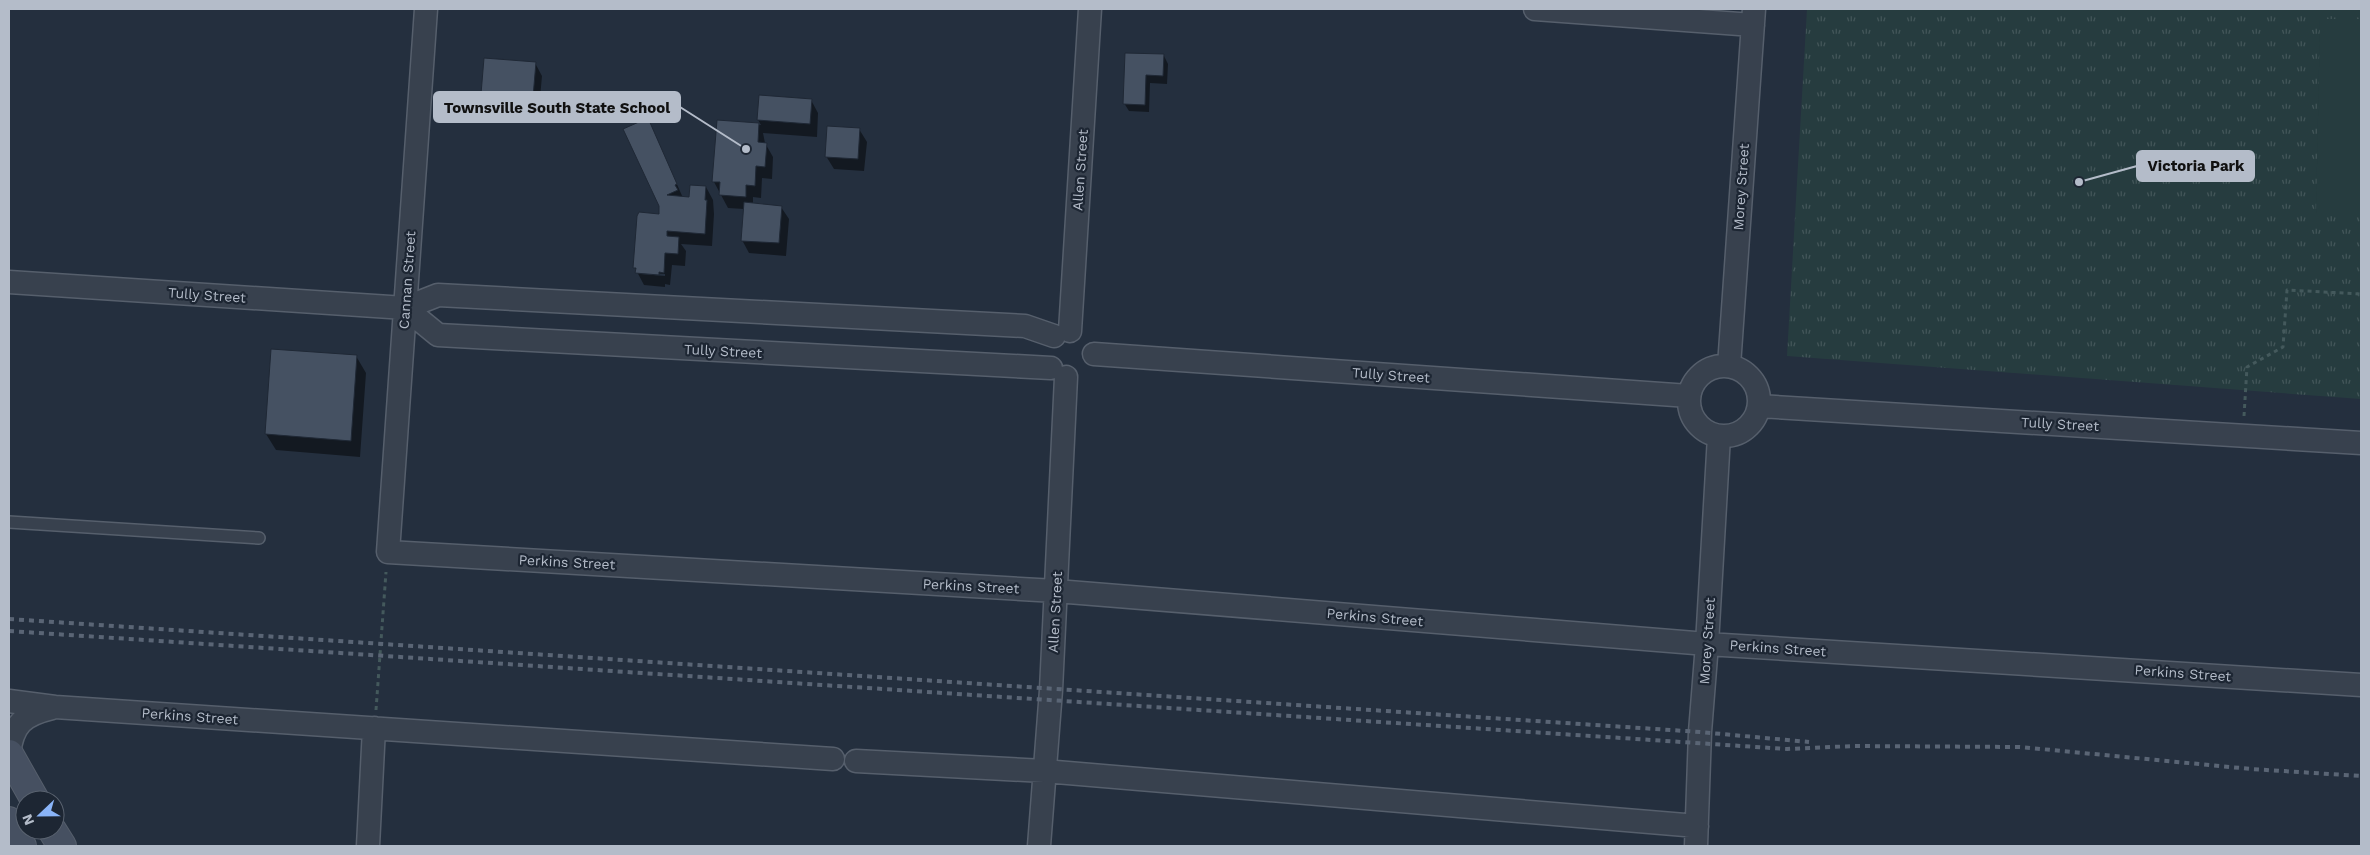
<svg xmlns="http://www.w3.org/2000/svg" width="2370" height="855" viewBox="0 0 2370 855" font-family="'Work Sans',sans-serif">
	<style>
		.grass { fill: url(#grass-tufts) }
		.pitch { fill: #263c3f }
		.shadow { fill: #0007; fill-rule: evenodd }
		.building { fill: #455162; stroke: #1f2835 }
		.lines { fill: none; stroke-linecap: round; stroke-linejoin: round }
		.lane-casing { stroke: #565f6c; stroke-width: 14 }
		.street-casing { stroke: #565f6c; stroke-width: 25 }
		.secondary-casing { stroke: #565f6c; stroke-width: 30 }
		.path { stroke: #44595c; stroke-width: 3; stroke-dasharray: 4 4; stroke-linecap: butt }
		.lane { stroke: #38414e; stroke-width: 11 }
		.street { stroke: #38414e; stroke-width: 22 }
		.secondary { stroke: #465061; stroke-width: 28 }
		.rail { stroke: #5a6575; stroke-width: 4; stroke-dasharray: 5 5; stroke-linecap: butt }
		.labels { text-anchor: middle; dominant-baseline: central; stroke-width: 4.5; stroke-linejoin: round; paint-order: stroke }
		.street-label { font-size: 14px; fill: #b4bcc9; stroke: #1d2633 }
		.leader { fill: none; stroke: #b4bcc9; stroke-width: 2 }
		.callout-dot { fill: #b4bcc9; stroke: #1d2633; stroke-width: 2 }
		.callout { fill: #b4bcc9; stroke: #b4bcc9; stroke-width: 2 }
		.callout-label { font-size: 15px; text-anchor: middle; font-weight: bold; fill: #111 }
	</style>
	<defs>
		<pattern id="grass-tufts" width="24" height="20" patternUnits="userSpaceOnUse" patternTransform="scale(1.25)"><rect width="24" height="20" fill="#263c3f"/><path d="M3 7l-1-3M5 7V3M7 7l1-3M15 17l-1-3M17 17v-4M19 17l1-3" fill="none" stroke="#435659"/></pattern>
	</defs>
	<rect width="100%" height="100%" fill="#242f3e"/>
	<path class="grass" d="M1807,9H2361V399L1787,356Z"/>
	<path class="pitch" d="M2320,19H2361V214H2316Z"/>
	<path class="shadow" d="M1127,54L1164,56L1168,64L1167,84L1150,83L1149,112L1129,111L1124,103Z
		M535,63L542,76L539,109L489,106L482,93Z
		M811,100L818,113L817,137L763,133L765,143L773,157L772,179L762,178L761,198L753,197V204L781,207L789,219L786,256L749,253L742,240L744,209L728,208L714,182L718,122L761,125L758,120Z
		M859,129L867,142L864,171L834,169L826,156Z
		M654,132L683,198H690L706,187L713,200L714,214L712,246L681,244L686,251L685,266L672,265L670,285L665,284V287L644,285L635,268L638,216L660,215ZM640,272L665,274V276L640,274Z
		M356,356L366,373L360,457L276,450L266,434Z"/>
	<path class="building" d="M1125,53L1164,54L1163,76L1146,75L1145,105L1123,104Z
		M484,58L536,62L533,97L481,94Z
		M759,95L812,99L810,124L757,120Z
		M648,118L677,184L675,185L678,190L667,195L689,197L690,185L706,186L705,200H707L705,234L667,231V236L679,237L678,254L665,253L664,273L659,272V275L635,273L636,268H633L637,216L639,212L659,214V206L623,129Z
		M717,120L759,123L758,142L767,143L765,167L756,166L755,186L746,185V197L719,195L720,182H712Z
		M827,126L860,128L858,159L825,157Z
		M744,202L782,206L779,243L741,241Z
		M271,349L357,355L351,441L265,434Z"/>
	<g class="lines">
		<g class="lane-casing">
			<path id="lane" d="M9,522L259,538"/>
		</g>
		<g class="street-casing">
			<path id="street" d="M426,9L388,552L1056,591L1707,644L2361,685
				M1535,9L1753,25
				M9,282L405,308L438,295L1025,326L1054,336
				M405,308L438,335L1051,368
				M1070,331L1090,9
				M1094,354L1689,396
				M1689 401a35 35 0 1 1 70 0a35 35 0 1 1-70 0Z
				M1729,366L1754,9
				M1759,406L2361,443
				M9,701L55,707L833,759
				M9,753C13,724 23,715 52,708
				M856,761L1044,771L1697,826
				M368,846L374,728
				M1039,846L1051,690L1066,377
				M1696,846L1700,732L1707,644L1719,436"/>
		</g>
		<g class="secondary-casing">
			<path id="secondary" d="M9,754L35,800
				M9,821L22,846
				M52,830L62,846"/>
		</g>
		<path class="path" d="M2244,416L2247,367L2283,347L2287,290L2361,294
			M376,710L386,572"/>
		<use href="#lane" class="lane"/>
		<use href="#street" class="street"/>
		<use href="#secondary" class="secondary"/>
		<path class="rail" d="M9,619L1700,732L1809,742
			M9,631L1787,749L1854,746L2020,747L2251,769L2361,776"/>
	</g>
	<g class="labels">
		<g class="street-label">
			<text transform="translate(1080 170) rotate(-86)">Allen Street</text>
			<text transform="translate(1741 187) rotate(-86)">Morey Street</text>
			<text transform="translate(407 280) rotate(-86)">Cannan Street</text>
			<text transform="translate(207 295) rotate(4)">Tully Street</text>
			<text transform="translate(723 351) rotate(3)">Tully Street</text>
			<text transform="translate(1391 375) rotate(4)">Tully Street</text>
			<text transform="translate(2060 424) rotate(3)">Tully Street</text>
			<text transform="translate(567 562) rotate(3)">Perkins Street</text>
			<text transform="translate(971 586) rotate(3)">Perkins Street</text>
			<text transform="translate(1055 612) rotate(-87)">Allen Street</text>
			<text transform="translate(1375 617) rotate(5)">Perkins Street</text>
			<text transform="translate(1707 641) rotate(-86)">Morey Street</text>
			<text transform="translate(1778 648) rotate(4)">Perkins Street</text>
			<text transform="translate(2183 673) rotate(4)">Perkins Street</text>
			<text transform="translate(190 716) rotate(4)">Perkins Street</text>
		</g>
	</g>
	<path class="leader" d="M746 149L680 107M2079 182L2137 166"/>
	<g class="callout-dot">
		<circle cx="746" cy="149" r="5"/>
		<circle cx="2079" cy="182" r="5"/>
	</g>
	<g class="callout">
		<rect x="434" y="92" width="246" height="30" rx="5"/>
		<rect x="2137" y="151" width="117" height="30" rx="5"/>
	</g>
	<g class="callout-label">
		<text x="557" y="113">Townsville South State School</text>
		<text x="2196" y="171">Victoria Park</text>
	</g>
	<rect width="2370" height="855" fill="none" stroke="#b4bcc9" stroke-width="20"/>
	<g transform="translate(40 815) rotate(248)"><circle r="24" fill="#1d2633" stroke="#59626f"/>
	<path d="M0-4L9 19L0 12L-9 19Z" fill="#8ab4f8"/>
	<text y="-8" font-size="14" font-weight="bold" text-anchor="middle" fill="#b4bcc9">N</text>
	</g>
</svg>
